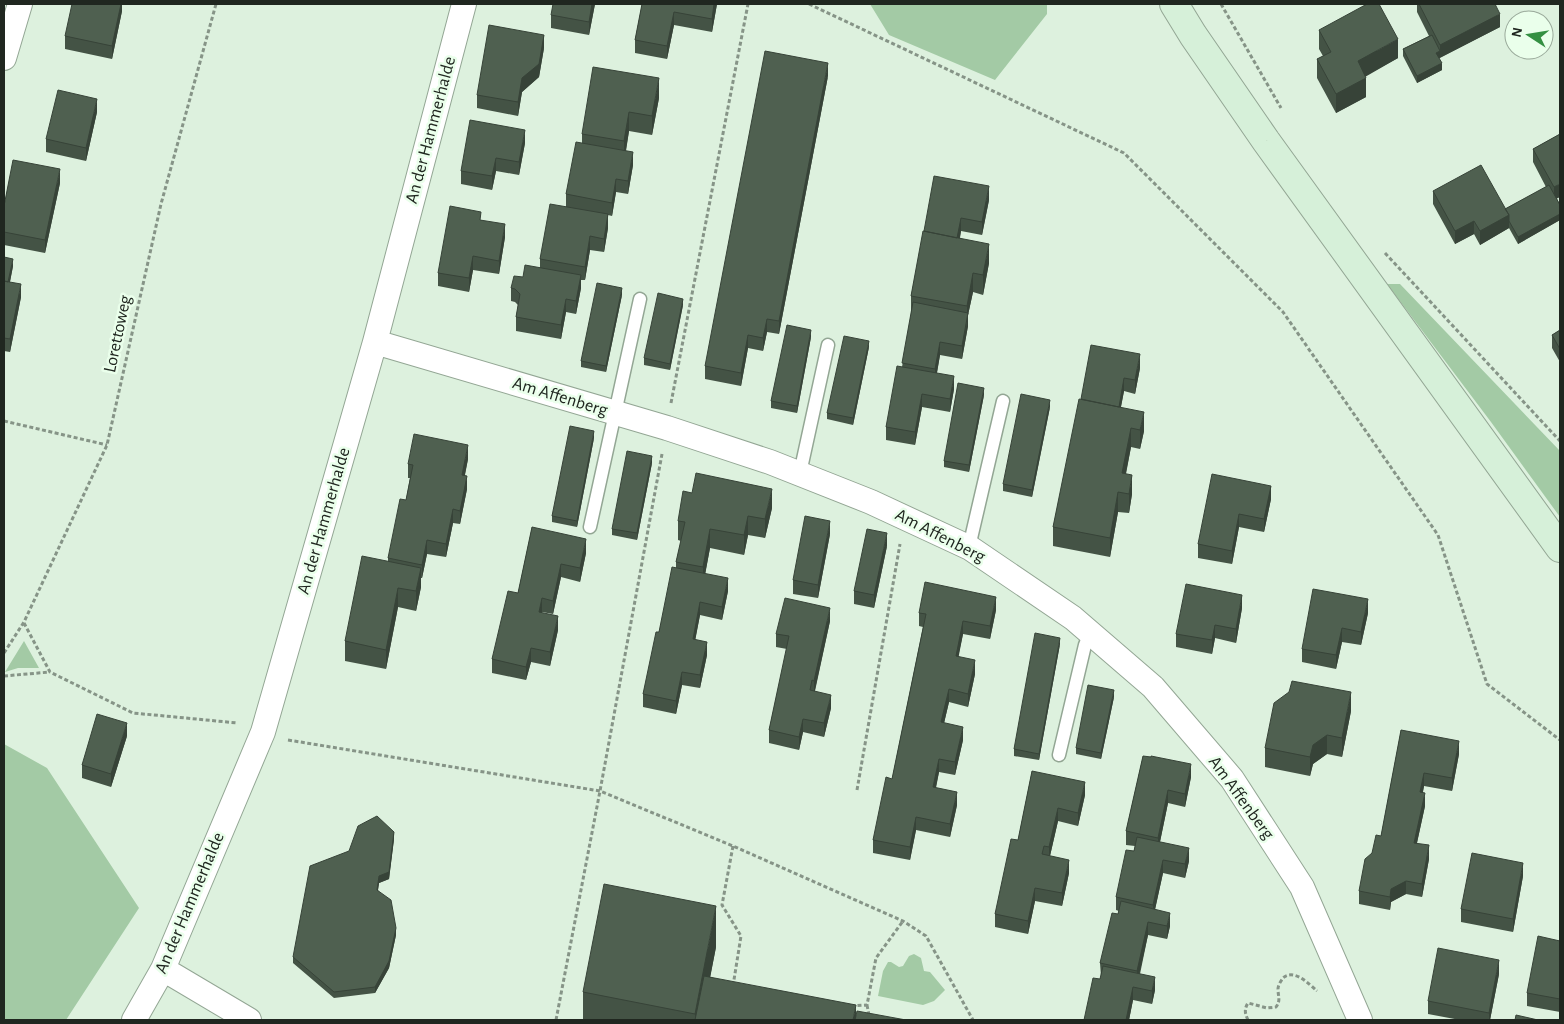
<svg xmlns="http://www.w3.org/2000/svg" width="1564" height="1024" viewBox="0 0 1564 1024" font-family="'Alegreya Sans',sans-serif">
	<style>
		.green { fill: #a3caa5 }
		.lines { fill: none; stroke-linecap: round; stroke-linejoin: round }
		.service-casing { stroke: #93a694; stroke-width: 15 }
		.minor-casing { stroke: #93a694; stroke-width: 26 }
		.secondary-casing { stroke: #93a694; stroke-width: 30 }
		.path { stroke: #869487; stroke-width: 3; stroke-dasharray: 4 2.5; stroke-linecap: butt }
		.service { stroke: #fff; stroke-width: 12 }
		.minor { stroke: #fff; stroke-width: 24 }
		.secondary { stroke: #d6f0d9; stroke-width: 28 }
		.wall { fill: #445345 }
		.shaded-wall { fill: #374338 }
		.building { fill: #4f6050; stroke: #374338 }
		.labels { text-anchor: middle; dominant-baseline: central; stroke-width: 5; stroke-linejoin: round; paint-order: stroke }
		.street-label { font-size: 18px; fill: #202720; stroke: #eaffeb }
	</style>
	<rect width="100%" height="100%" fill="#ddf1de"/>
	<path class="green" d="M870,4H1047V14L995,80L889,35Z
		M1387,284H1400L1560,451V517L1491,422Z
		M24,641L39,668H18L5,672Z
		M4,744L47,768L139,908L66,1020H4Z
		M914,954L921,958L924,971L930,972L945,990L934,1001L923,1005L878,996L883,971L888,962H891L899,967L903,966L909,956Z"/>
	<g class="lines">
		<g class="service-casing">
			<path id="service" d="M800,473L828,345
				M590,527L640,299
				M969,547L1003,401
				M1059,755L1085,645L1090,633"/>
		</g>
		<g class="minor-casing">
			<path id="minor" d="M4,58L20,4
				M375,342L667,428L770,462L871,502L970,548L1073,618L1153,687L1232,779L1302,887L1360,1020
				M163,969L249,1020
				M134,1020L163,969L263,732L375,342L464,4"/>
		</g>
		<g class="secondary-casing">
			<path id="secondary" d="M1174,4L1193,35L1266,141L1560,548"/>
		</g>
		<path class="path" d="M809,4L1124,153L1283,312L1438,535L1487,684L1560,740
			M1221,4L1281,108
			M1385,253L1560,441
			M671,403L748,4
			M4,421L107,445
			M24,623L50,672L133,713L238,723
			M4,653L24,622L107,445L161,204L216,4
			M4,676L50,672
			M288,740L600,791L733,846L903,921L926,936L973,1020
			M857,790L900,544
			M733,846L722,905L741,936L733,986
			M867,1005L870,1020
			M851,1006L867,1005L876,958L903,921
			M556,1020L600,791L662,454
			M1248,1020C1245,1014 1244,1009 1248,1003L1267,1008L1276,1007C1281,1000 1278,997 1278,989C1278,985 1281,981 1283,978C1294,968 1309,984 1317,991"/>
		<use href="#service" class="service"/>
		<use href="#minor" class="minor"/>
		<use href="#secondary" class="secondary"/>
	</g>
	<path class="wall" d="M122,4V11L112,59L65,49V36Z
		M595,4L589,35L551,28V15Z
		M642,4H717L712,32L674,25L667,59L635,53V40Z
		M1417,4H1495L1500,27L1439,58L1442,70L1417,83L1403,56V49L1429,36L1417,12Z
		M1319,30L1398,58L1365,76L1366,97L1336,113L1317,78V59L1323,56L1319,49Z
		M544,48L539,77L522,92L518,116L477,108V95Z
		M828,76L779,334L767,332L763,351L748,348L741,386L705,379V366Z
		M659,98L652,135L629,131L626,151L633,165L628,194L616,192L612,216L608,215V228L604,252L590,250L585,280H581V288L576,314L566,312L561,339L516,331V317L518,305L515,302L511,301V288L540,268V259L566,207V194L582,143V134Z
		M97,112L86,161L46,152V139Z
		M1560,134L1557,199L1560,205V220L1518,244L1509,228L1480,245L1474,234L1455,244L1433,204V191L1505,209L1546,187L1533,162V149Z
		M525,143L519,175L496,171L492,190L461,184V171Z
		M60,183L45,253L4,245V206Z
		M989,200L982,235L961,231L960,238L989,263L983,295L973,292L968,315V326L962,359L940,355L937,373L954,389L950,412L922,407L915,445L886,440V427L902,367L911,315V296L924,231Z
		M481,220L505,237L499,274L473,270L469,292L438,286V273Z
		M4,257L13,266L10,282L21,297L10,352L4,351Z
		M622,295L606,372L581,367V361Z
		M683,305L670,370L644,365V358Z
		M1560,330V362L1552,348V335Z
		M811,337L797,413L771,408V401Z
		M869,347L853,425L827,419V413Z
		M1140,368L1135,394L1124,391L1121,407L1144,431L1140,449L1131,447L1126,474L1132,494L1129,513L1118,512L1110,557L1053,546V527L1081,399Z
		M984,395L969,472L944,467V461Z
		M1050,407L1032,497L1003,491V484Z
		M594,438L577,527L552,522V516Z
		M468,459L465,475L467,489L460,524L453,523L446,557L427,554L422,578H421V587L416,611L398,607L386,669L345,661V641L388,562V558L406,500L410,478H408V464Z
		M652,463L637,540L612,535V529Z
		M1271,486V499L1264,532L1239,527L1232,564L1198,558V544Z
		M772,508L765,538L748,535L744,555L710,548L705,574L728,591L722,620L700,615L695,640L707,655L700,688L682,685L676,714L643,707V694L659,632L676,568V562L681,541L678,540V521Z
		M532,527L586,553L580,582L561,577L553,614L542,612V613L558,630L550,666L531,662L526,680L492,673V659L518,593Z
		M830,534L818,598L793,594V580Z
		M887,546L874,608L854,604V591Z
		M1242,608L1236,643L1215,638L1212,654L1176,647V634Z
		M996,610L990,639L963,634L958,657L975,674L968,707L949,702L944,723L963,740L955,775L939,772L936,788L957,805L950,837L916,830L910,860L873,853V840L892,779L923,627L919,626V613Z
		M1368,613L1361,645L1342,642L1336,669L1302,662V649Z
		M830,621L815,691L831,708L824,737L803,732L799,750L769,743V730L787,649L776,647V634Z
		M1060,644L1039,760L1014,756V749Z
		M1114,697L1101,759L1076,754V748Z
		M1351,711L1342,757L1327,754L1313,764L1310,776L1265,767V748Z
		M1401,730L1459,754L1452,791L1424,786L1423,792L1425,806L1417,843L1429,859L1422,897L1406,894L1391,902L1390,910L1359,904V891L1372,853L1381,836Z
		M127,736L111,787L82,778V765Z
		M1143,756L1191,777L1185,807L1168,803L1160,842L1189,861L1185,878L1163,873L1155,909L1170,926L1167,939L1148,935L1140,974L1155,990L1152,1004L1133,1000L1129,1020H1084L1100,979L1101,976L1100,963L1119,911L1116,910V897L1134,851L1135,846L1126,845V831Z
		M1032,771L1085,795L1078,826L1058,821L1050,856L1069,873L1062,906L1035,901L1028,934L995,927V914L1018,840Z
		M394,839L389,879L379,883L378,890L396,935L389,968L375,993L334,998L293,963V957Z
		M1523,876L1513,932L1461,922V909Z
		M1560,941V1012L1527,1006V993Z
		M716,947L710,977L856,1018L906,1020H583V992Z
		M1499,974L1490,1020H1460L1428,1014V1001Z"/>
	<path class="shaded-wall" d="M121,4H122V11L112,59V46Z
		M592,4H595L589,35V22Z
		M714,4H717L712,32V19Z
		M674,12V25L667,59V46Z
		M1500,14V27L1436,60V53L1440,51V45Z
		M544,35V48L539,77L522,92L518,116V102L522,78Z
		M1398,39V58L1358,81V61Z
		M828,63V76L779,334V321Z
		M1442,63V70L1417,83V76Z
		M659,78V98L652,135V116Z
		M1366,78V97L1336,113V94Z
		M97,99V112L86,161V148Z
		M629,112V131L624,161V141Z
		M525,130V143L519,175V162Z
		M633,152V165L628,194V181Z
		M496,158V171L492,190V176Z
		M60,169V183L45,253V240Z
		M616,179V192L612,216V203Z
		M1560,184V197L1554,200V187Z
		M989,186V200L982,235V222Z
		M608,214V228L604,252V239Z
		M1560,214V220L1518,244V237Z
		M1509,215V228L1480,245V231Z
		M961,218V231L956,256V243Z
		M1474,221V234L1455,244V231Z
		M505,224V237L499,274V261Z
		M590,236V250L585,280V267Z
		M989,244V263L983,295V275Z
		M473,256V270L469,292V278Z
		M13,259V266L8,291V285Z
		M973,273V292L968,315V326L962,359V346L967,323V306Z
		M581,275V288L576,314V301Z
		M21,284V297L10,352V339Z
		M622,288V295L606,372V366Z
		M566,299V312L561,339V325Z
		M683,299V305L670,370V364Z
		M767,319V332L763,351V338Z
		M811,330V337L797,413V406Z
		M748,335V348L741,386V373Z
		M869,341V347L853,425V418Z
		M940,342V355L935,383V369Z
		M1140,354V368L1135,394V380Z
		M954,376V389L950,412V399Z
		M1124,378V391L1117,426V413Z
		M984,388V395L969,472V465Z
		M922,394V407L915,445V432Z
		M1050,400V407L1032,497V490Z
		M1144,412V431L1140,449V430Z
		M1131,428V447L1122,492V473Z
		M594,431V438L577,527V521Z
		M468,445V459L462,488V475Z
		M652,456V463L637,540V533Z
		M1132,475V494L1129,513V494Z
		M467,476V489L460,524V511Z
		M1271,486V499L1264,532V519Z
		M772,489V508L765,538V519Z
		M1118,492V512L1110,557V538Z
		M453,509V523L446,557V544Z
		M1239,514V527L1232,564V551Z
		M748,516V535L744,555V535Z
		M830,521V534L818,598V585Z
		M710,529V548L703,586V567Z
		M887,533V546L874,608V595Z
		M586,539V553L580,582V568Z
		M427,540V554L422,578V565Z
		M561,564V577L553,614V601Z
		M421,568V587L416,611V591Z
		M728,578V591L722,620V607Z
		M398,588V607L386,669V650Z
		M1242,595V608L1236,643V629Z
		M996,597V610L990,639V626Z
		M542,598V612L539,625V612Z
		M1368,599V613L1361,645V632Z
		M700,602V615L693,652V639Z
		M830,608V621L814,694V681Z
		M558,616V630L550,666V652Z
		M963,621V634L956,670V656Z
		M1215,625V638L1212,654V640Z
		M1342,628V642L1336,669V655Z
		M1060,638V644L1039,760V754Z
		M707,642V655L700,688V675Z
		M531,648V662L526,680V667Z
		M975,660V674L968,707V694Z
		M682,672V685L676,714V701Z
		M949,689V702L941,736V722Z
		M1114,690V697L1101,759V753Z
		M1351,692V711L1342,757V738Z
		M831,695V708L824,737V723Z
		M803,719V732L799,750V737Z
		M127,723V736L111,787V774Z
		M963,727V740L955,775V762Z
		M1327,735V754L1313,764L1310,776V757L1313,745Z
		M1459,741V754L1452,791V778Z
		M939,759V772L933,800V787Z
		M1191,764V777L1185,807V794Z
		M1424,773V786L1420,805V792Z
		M1085,782V795L1078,826V813Z
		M1168,790V803L1158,851V838Z
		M957,792V805L950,837V824Z
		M1425,793V806L1414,856V843Z
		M1058,808V821L1049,860V847Z
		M916,817V830L910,860V847Z
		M394,832V839L389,879L379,883L377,896V890L379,876Z
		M1429,845V859L1422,897V884Z
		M1189,848V861L1185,878V864Z
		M1069,860V873L1062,906V893Z
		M1163,860V873L1153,919V905Z
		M1523,863V876L1513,932V919Z
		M1406,881V894L1391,902L1390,910V897L1391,889Z
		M1035,888V901L1028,934V921Z
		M716,906V947L702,1020H695V1014Z
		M1170,913V926L1167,939V926Z
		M1148,922V935L1137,984V971Z
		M396,928V935L389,968L375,993V987Z
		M1499,960V974L1490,1020H1489V1013Z
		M1155,977V990L1152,1004V991Z
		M1133,987V1000L1129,1020H1126Z
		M856,1005V1020H853Z"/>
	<path class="building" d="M72,4H121L112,46L65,36Z
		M553,4H592L589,22L551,15Z
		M642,4H714L712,19L674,12L667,46L635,40Z
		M1367,4H1379L1398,39L1358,61L1366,78L1336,94L1317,59L1331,52L1319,30Z
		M1419,4H1495L1500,14L1440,45Z
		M489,25L544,35L539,64L522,78L518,102L477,95Z
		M1432,35L1440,51L1436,53L1442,63L1417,76L1403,49Z
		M765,51L828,63L779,321L767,319L763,338L748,335L741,373L705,366Z
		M593,67L659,78L652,116L629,112L624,141L582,134Z
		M58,90L97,99L86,148L46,139Z
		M470,120L525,130L519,162L496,158L492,176L461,171Z
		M1560,134V184L1554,187L1533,149Z
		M576,142L633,152L628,181L616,179L612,203L566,194Z
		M13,160L60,169L45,240L4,232V206Z
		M1481,165L1509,215L1480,231L1474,221L1455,231L1433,191Z
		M934,176L989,186L982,222L961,218L957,238L924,231Z
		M1549,185L1560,205V214L1518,237L1509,221V215L1505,209Z
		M550,204L608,214L604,239L590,236L585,267L540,259Z
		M450,206L481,212L480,220L505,224L499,261L473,256L469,278L438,273Z
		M923,231L989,244L983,275L973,273L967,306L911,296Z
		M4,257L13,259L8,282L4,281Z
		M525,265L581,275L576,301L566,299L561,325L516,317L520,294L515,289L511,288L514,276L523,277Z
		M4,281L21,284L10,339L4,338Z
		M597,283L622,288L606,366L581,361Z
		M658,293L683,299L670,364L644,358Z
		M913,302L968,313L962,346L940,342L935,369L902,363Z
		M787,325L811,330L797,406L771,401Z
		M1560,330V349L1552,335Z
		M844,336L869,341L853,418L827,413Z
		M1091,345L1140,354L1135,380L1124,378L1119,407L1081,399Z
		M897,366L954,376L950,399L922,394L915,432L886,427Z
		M958,383L984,388L969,465L944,461Z
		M1021,394L1050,400L1032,490L1003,484Z
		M1079,399L1144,412L1140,430L1131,428L1122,473L1132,475L1129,494L1118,492L1110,538L1053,527Z
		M570,426L594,431L577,521L552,516Z
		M414,434L468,445L462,475L467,476L460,511L453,509L446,544L427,540L422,565L388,558L400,499L406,500L413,465L408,464Z
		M627,451L652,456L637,533L612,529Z
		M696,473L772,489L765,519L748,516L744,535L710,529L703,567L676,562L685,522L678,521L683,491L692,493Z
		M1212,474L1271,486L1264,519L1239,514L1232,551L1198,544Z
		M805,516L830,521L818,585L793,580Z
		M532,527L586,539L580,568L561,564L553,601L542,598L539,612L558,616L550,652L531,648L526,667L492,659L508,591L518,593Z
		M867,529L887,533L874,595L854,591Z
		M362,556L421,568L416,591L398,588L386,650L345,641Z
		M672,567L728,578L722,607L700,602L693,639L707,642L700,675L682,672L676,701L643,694L656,632H659Z
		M925,582L996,597L990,626L963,621L956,656L975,660L968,694L949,689L941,722L963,727L955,762L939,759L933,787L957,792L950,824L916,817L910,847L873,840L886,777L892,779L926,614L919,613Z
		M1186,584L1242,595L1236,629L1215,625L1212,640L1176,634Z
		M1313,589L1368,599L1361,632L1342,628L1336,655L1302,649Z
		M785,598L830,608L814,681L812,680L810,690L831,695L824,723L803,719L799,737L769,730L789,636L776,634Z
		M1035,633L1060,638L1039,754L1014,749Z
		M1292,681L1351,692L1342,738L1327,735L1313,745L1310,757L1265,748L1274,703L1289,692Z
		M1088,685L1114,690L1101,753L1076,748Z
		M97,714L127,723L111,774L82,765Z
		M1401,730L1459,741L1452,778L1424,773L1420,792L1425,793L1414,843L1429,845L1422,884L1406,881L1391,889L1390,897L1359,891L1365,859L1372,853L1376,835L1381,836Z
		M1143,756L1151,757V756L1191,764L1185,794L1168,790L1158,838L1126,831Z
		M1032,771L1085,782L1078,813L1058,808L1049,847L1044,846L1042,854L1069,860L1062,893L1035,888L1028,921L995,914L1011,839L1018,840Z
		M377,816L394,832L389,872L379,876L377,890L391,900L396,928L389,961L375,987L334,992L293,957L310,866L349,851L358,826Z
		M1137,837L1189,848L1185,864L1163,860L1153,905L1116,897L1126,850L1134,851Z
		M1472,853L1523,863L1513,919L1461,909Z
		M604,884L716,906L695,1014L583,992Z
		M1121,901L1170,913L1167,926L1148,922L1137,971L1100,963L1112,913L1118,914Z
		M1538,936L1560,941V999L1527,993Z
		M1438,948L1499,960L1489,1013L1428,1001Z
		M1103,966L1155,977L1152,991L1133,987L1126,1020H1084L1093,978L1100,979Z
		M704,976L856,1005L853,1020H695Z
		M857,1011L906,1020H855Z
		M1516,1015L1538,1020H1515Z"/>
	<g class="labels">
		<g class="street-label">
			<text transform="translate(431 130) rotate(-75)">An der Hammerhalde</text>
			<text transform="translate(118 334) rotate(-78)">Lorettoweg</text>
			<text transform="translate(560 397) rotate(17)">Am Affenberg</text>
			<text transform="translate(324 521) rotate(-74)">An der Hammerhalde</text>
			<text transform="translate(940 536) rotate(27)">Am Affenberg</text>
			<text transform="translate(1241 798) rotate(54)">Am Affenberg</text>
			<text transform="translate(190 903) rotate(-67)">An der Hammerhalde</text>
		</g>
	</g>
	<rect width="1564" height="1024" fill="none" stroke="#202720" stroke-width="10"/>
	<g transform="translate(1529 35) rotate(282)"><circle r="24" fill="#eaffeb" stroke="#99a99a"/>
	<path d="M0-4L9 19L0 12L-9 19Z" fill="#349042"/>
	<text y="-8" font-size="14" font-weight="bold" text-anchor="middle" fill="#202720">N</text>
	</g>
</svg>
